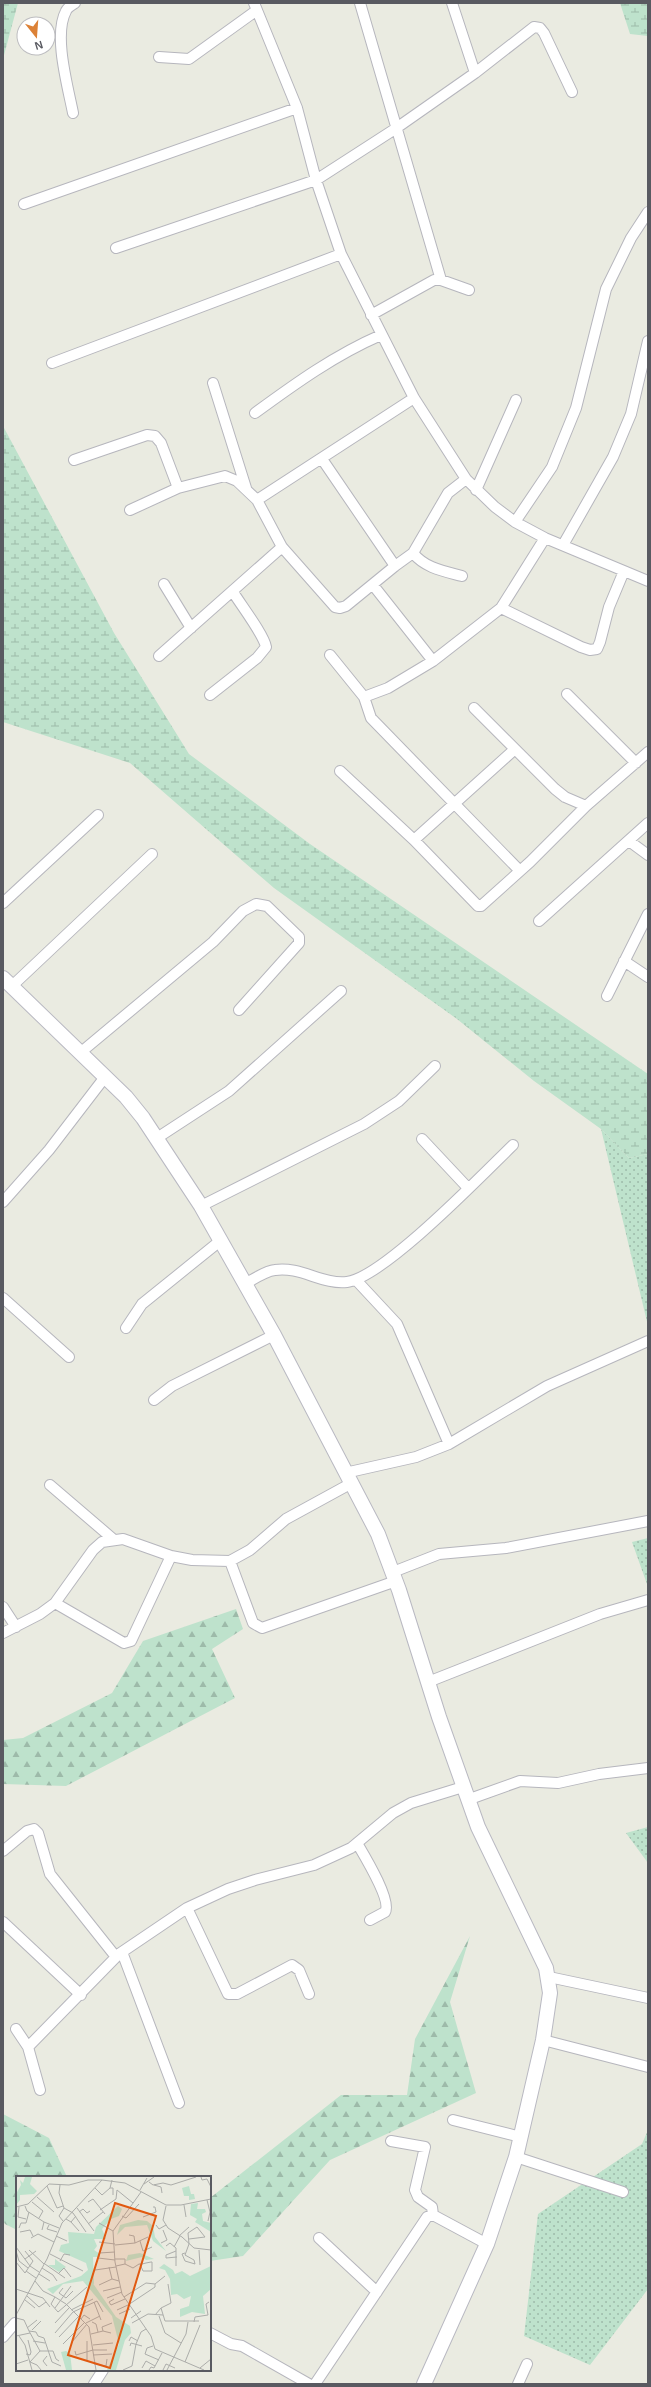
<svg xmlns="http://www.w3.org/2000/svg" width="651" height="2387" viewBox="0 0 651 2387" font-family="Helvetica,sans-serif">
	<style>
		.grass { fill: url(#grass-dots) }
		.forest { fill: url(#forest-firs) }
		.wetland { fill: url(#wetland-marsh) }
		.lines { fill: none; stroke-linecap: round; stroke-linejoin: round }
		.street-casing { stroke: #b6b6bd; stroke-width: 12 }
		.secondary-casing { stroke: #b9b9c2; stroke-width: 16 }
		.street { stroke: #fff; stroke-width: 10 }
		.secondary { stroke: #fff; stroke-width: 14 }
		.inset-road { fill: none; stroke: #acadaa; stroke-width: 1 }
		.view { fill: #e15910; fill-opacity: 0.15; stroke: #e15910; stroke-width: 2 }
		.inset-edge { fill: none; stroke: #595a61; stroke-width: 2 }
	</style>
	<defs>
		<pattern id="grass-dots" width="8" height="8" patternUnits="userSpaceOnUse"><rect width="8" height="8" fill="#bee2cc"/><path d="M2 2h.1M6 6h.1" fill="none" stroke="#9dbaa9" stroke-width="1.8" stroke-linecap="round"/></pattern>
		<pattern id="forest-firs" width="22" height="20" patternUnits="userSpaceOnUse"><rect width="22" height="20" fill="#bee2cc"/><path d="M5 1l3.5 6h-7zM16 11l3.5 6h-7z" fill="#9dbaa9"/></pattern>
		<pattern id="wetland-marsh" width="20" height="14" patternUnits="userSpaceOnUse"><rect width="20" height="14" fill="#bee2cc"/><path d="M1 5h8M5 5V1M11 12h8M15 12V8" fill="none" stroke="#9dbaa9"/></pattern>
	</defs>
	<rect width="100%" height="100%" fill="#eaebe1"/>
	<path class="grass" d="M601,1129L629,1158L648,1154V1326Z
		M648,1538V1587L632,1542Z
		M648,1827V1863L626,1833Z
		M648,2130V2289L590,2365L524,2336L538,2214L642,2144Z"/>
	<path class="forest" d="M236,1609L243,1629L212,1649L235,1698L66,1786L3,1784V1740L23,1738L112,1693L143,1641Z
		M470,1936L450,2002L476,2093L330,2160L243,2256L210,2261V2198L341,2095H407L415,2039Z
		M3,2114L49,2138L67,2177H17V2230L5,2224L3,2220Z"/>
	<path class="wetland" d="M3,3H18L3,59Z
		M620,3H648V36L630,34Z
		M3,426L114,633L189,754L310,844L648,1074V1154L629,1158L601,1129L534,1081L457,1019L274,888L130,763L3,722Z"/>
	<g class="lines">
		<g class="street-casing">
			<path id="street" d="M254,3L297,108L316,180L341,254L414,398L466,479L495,507L515,522L545,538L648,581
				M360,3L441,280
				M452,3L475,73
				M159,57L189,59L257,10
				M73,113C68,87 53,35 66,11C67,8 72,5 75,3
				M24,204L297,108
				M116,248L316,180L395,129L475,73L534,27L540,28L544,33L572,92
				M371,315L434,280H441L469,290
				M52,363L341,254
				M213,383L246,488
				M255,413C296,383 335,355 381,335
				M322,459L395,566L413,553L448,493L466,479
				M74,460L147,435L155,436L161,443L178,488
				M476,490L516,400
				M257,500L414,398
				M130,510L178,488L225,476L237,481L257,500L282,547L159,656
				M515,522L552,467L576,408L606,289L631,238L648,212
				M563,545L613,457L631,414L648,341
				M282,547L335,607L340,608L346,606L395,566
				M413,553C425,568 443,571 462,576
				M164,584L191,628
				M373,585L433,661
				M501,608L581,647L590,650L597,649L600,642L609,607L624,571
				M330,655L364,697L371,718L520,871
				M567,694L636,763
				M210,695L257,658L266,647C264,635 241,605 233,592
				M364,697L388,688L433,661L501,608L545,538
				M474,708L555,789L565,797L586,806
				M340,771L414,840L478,906H481L530,862L586,806L648,752
				M414,840L515,749
				M629,841L648,855
				M3,903L98,815
				M539,921L648,823
				M624,961L648,977
				M12,986L152,854
				M607,996L648,914
				M80,1053L213,942L243,911L256,904L267,906L299,937V943L239,1010
				M157,1138L229,1091L341,991
				M422,1139L468,1188
				M3,1202L49,1150L105,1077
				M201,1206L364,1124L399,1101L435,1066
				M356,1280L397,1324L449,1444
				M245,1284C254,1279 265,1271 275,1270C300,1266 323,1285 347,1282C384,1277 482,1175 513,1145
				M3,1298L69,1357
				M126,1328L142,1304L220,1241
				M154,1400L172,1386L274,1335
				M345,1473L416,1457L449,1444L547,1386L648,1341
				M50,1485L113,1539
				M230,1561L253,1623L262,1628L396,1581
				M393,1572L439,1554L506,1548L648,1521
				M55,1603L124,1643L131,1641L171,1556
				M3,1607L16,1627
				M3,1633L40,1614L55,1603L93,1550L102,1542L123,1539L171,1556L192,1560L230,1561L250,1550L286,1519L350,1484
				M428,1682L600,1614L648,1600
				M467,1800L520,1781L558,1783L599,1774L648,1768
				M357,1843C364,1855 392,1901 385,1912L370,1920
				M3,1851L27,1831L34,1829L38,1833L50,1874L116,1957
				M187,1908L228,1994H237L292,1965L299,1970L309,1994
				M3,1922L81,1995
				M122,1952L179,2103
				M549,1977L648,1998
				M16,2029L28,2047L40,2090
				M543,2040L648,2067
				M28,2047L119,1954L187,1908L228,1889L255,1880L314,1865L351,1848L393,1813L411,1803L463,1787
				M453,2120L521,2137
				M391,2141L425,2147L415,2190L418,2197L432,2207L433,2215
				M516,2157L623,2192
				M319,2238L377,2292
				M210,2333L231,2344L242,2346L309,2384
				M3,2337L15,2323
				M94,2384L103,2370
				M315,2384L427,2217L433,2215L487,2244
				M518,2384L527,2364"/>
		</g>
		<g class="secondary-casing">
			<path id="secondary" d="M3,978L126,1097L143,1118L201,1206L274,1335L378,1534L399,1590L439,1717L478,1827L546,1968L550,1993L543,2040L516,2157L487,2244L424,2384"/>
		</g>
		<use href="#street" class="street"/>
		<use href="#secondary" class="secondary"/>
	</g>
	<g transform="translate(16 2176)">
		<rect width="195" height="195" fill="#eaebe1"/>
		<path d="M102,30L106,33L103,40L95,43L86,53L90,63H78L81,70L78,74L84,78V81H77L78,108L67,105L47,108L37,118L31,113L65,100L72,94L70,87L43,75L45,69L53,67L52,56L78,58L80,51ZM39,83L50,91L43,96L32,89H39Z" fill="#bee2cc"/>
		<path d="M173,10L175,18H178L179,23L173,24V20H168L166,12ZM182,27L181,33H189L190,36L186,38L187,45L195,47V56L179,46L181,43L174,39L175,28ZM122,44L131,45L137,50L139,61L150,75L137,65L131,49L109,51L101,59L104,49ZM124,77L138,83L130,84L126,81L110,85L112,79ZM148,88L157,94L159,98L166,95L174,100L195,90V113L187,120L189,138L176,136L164,141V133L173,130L175,120L168,123L161,118L155,119L154,103L149,94L143,92Z" fill="#bee2cc"/>
		<path d="M9,1H16L14,8L21,15L18,18L4,19V24L0,29V18L5,9L4,4L7,7ZM67,105L76,106L100,141L114,150L115,157L109,164L100,194H91L103,168L96,140ZM50,175L54,177L56,194H50L45,176Z" fill="#bee2cc"/>
		<path class="inset-road" d="M185,1L186,4L191,3L195,11M96,4L94,12H97V19M133,6L137,9L147,7L155,9L180,1M128,8L138,1M44,9L43,17L48,32L57,37L70,56M138,9L145,11L146,17M31,10L41,32L47,30M79,12L86,19L94,12M124,14L131,2M125,16L97,55L99,86L106,118L135,160L139,173L188,194M21,21L38,36M191,24L194,36L192,45M16,26L27,35L23,42M72,26L77,23L89,38M168,29L170,41M9,30L11,35L28,46M150,30L147,44L152,52L166,61L178,72L195,74M0,31L12,28L33,8L53,9L72,4H86M3,31L2,41L10,43M61,32L78,55M84,34L100,23L101,14L117,27M63,36L67,33L71,37L74,35M106,40L110,42L123,28M127,41L140,36L139,31H137M50,43L55,46L60,40M47,45L43,40L48,32M55,46L63,55M83,47L97,55M72,48L87,36M33,49L31,53L41,56M140,49L143,53L150,49M3,52L5,47H10L13,36M26,54L28,46L43,52M4,56L14,54L17,60M113,59L118,60L119,67M40,60L51,65M163,60L173,51M15,62L22,58L38,66M124,65L127,75L136,71M83,66L99,68M145,67L151,64L147,54M173,68L172,57L181,51L189,61L173,63M173,68L169,79L178,84L179,88M99,69L119,67L132,61M150,70L154,67L160,72V90M0,71L14,90L23,96M158,71L164,60M13,74L28,88M183,74L184,89M0,75L3,85L12,92M160,75L150,79V82L161,81M83,77L99,76M169,77L166,78L169,85L179,88M34,78L67,95M82,82L99,84M9,83L20,75M99,83H109V88M44,85L48,78L54,79M0,86L9,97L17,85L9,75M29,88L49,102M100,90L109,88L117,92L123,88H126L130,87L135,86H136V95H127L124,88M93,91L96,103M26,92L37,99L41,105M79,94L100,91M10,95L20,102M43,97L48,92L55,101M23,98L34,105M19,105L27,115L39,121L35,128L42,136L71,111M139,108L149,100M83,109L96,103L103,105M47,112L43,117L50,122L57,115M0,113L27,122L34,131M87,115L104,111M11,120L23,131L30,126M39,121L50,128L73,151L80,194M108,121L130,107L139,108V111L112,129M91,122L106,116M98,123L93,126L95,129L109,123M9,124L19,132M78,126L85,144M39,132L55,110M145,132L155,127L152,108M55,134L77,123M101,134L112,129M57,136L81,125L87,136M103,138L114,133M0,139L31,83L46,47L86,4L109,7L150,29H165L195,23M139,139L145,132L149,145H183M143,140L149,157L165,167M0,142L8,144L13,155L20,156L22,160L28,162L36,186L45,190M115,142L125,135M65,143L68,139L74,143M76,146L80,148L82,156M178,146L179,141L192,139L190,128L193,126M39,147L53,132M70,147L84,140M116,147L132,138L147,139M11,152L21,144M16,154L25,145M13,155L24,175M87,155L86,151L96,147M39,157L57,136M75,158L87,155L95,157M0,160L14,157M3,160L9,169L16,194M43,161L62,141M17,165L29,167M113,165L115,161L122,165M56,166L71,148M47,168L69,146M77,169L97,167M114,170L115,167L126,170M137,170L131,172L129,178L143,184M24,175H37L40,183L43,185M59,175L60,179L77,174H91M10,178L14,179L15,176L12,164M77,179L96,178M31,180L27,185L31,190M71,185V165M0,186V167M14,186L24,175M14,186L21,189L25,194M169,186L184,149M0,188L12,184M78,188L90,190L91,183M126,192L130,185L139,190M184,192L195,183M107,194L116,190L120,168L125,156L130,153M133,194L135,191L138,192L146,177M147,194L150,188L159,192M151,194L170,158L172,146"/>
		<path class="view" d="M99,27L140,40L94,192L52,179Z"/>
		<rect width="195" height="195" class="inset-edge"/>
	</g>
	<rect width="651" height="2387" fill="none" stroke="#595a61" stroke-width="8"/>
	<g transform="translate(36 36) rotate(163)"><circle r="19" fill="#ffffff" stroke="#bdbdc0"/>
	<path d="M0-3L7 15L0 10L-7 15Z" fill="#dc8136"/>
	<text y="-6" font-size="11" font-weight="bold" text-anchor="middle" fill="#595a61">N</text>
	</g>
</svg>
